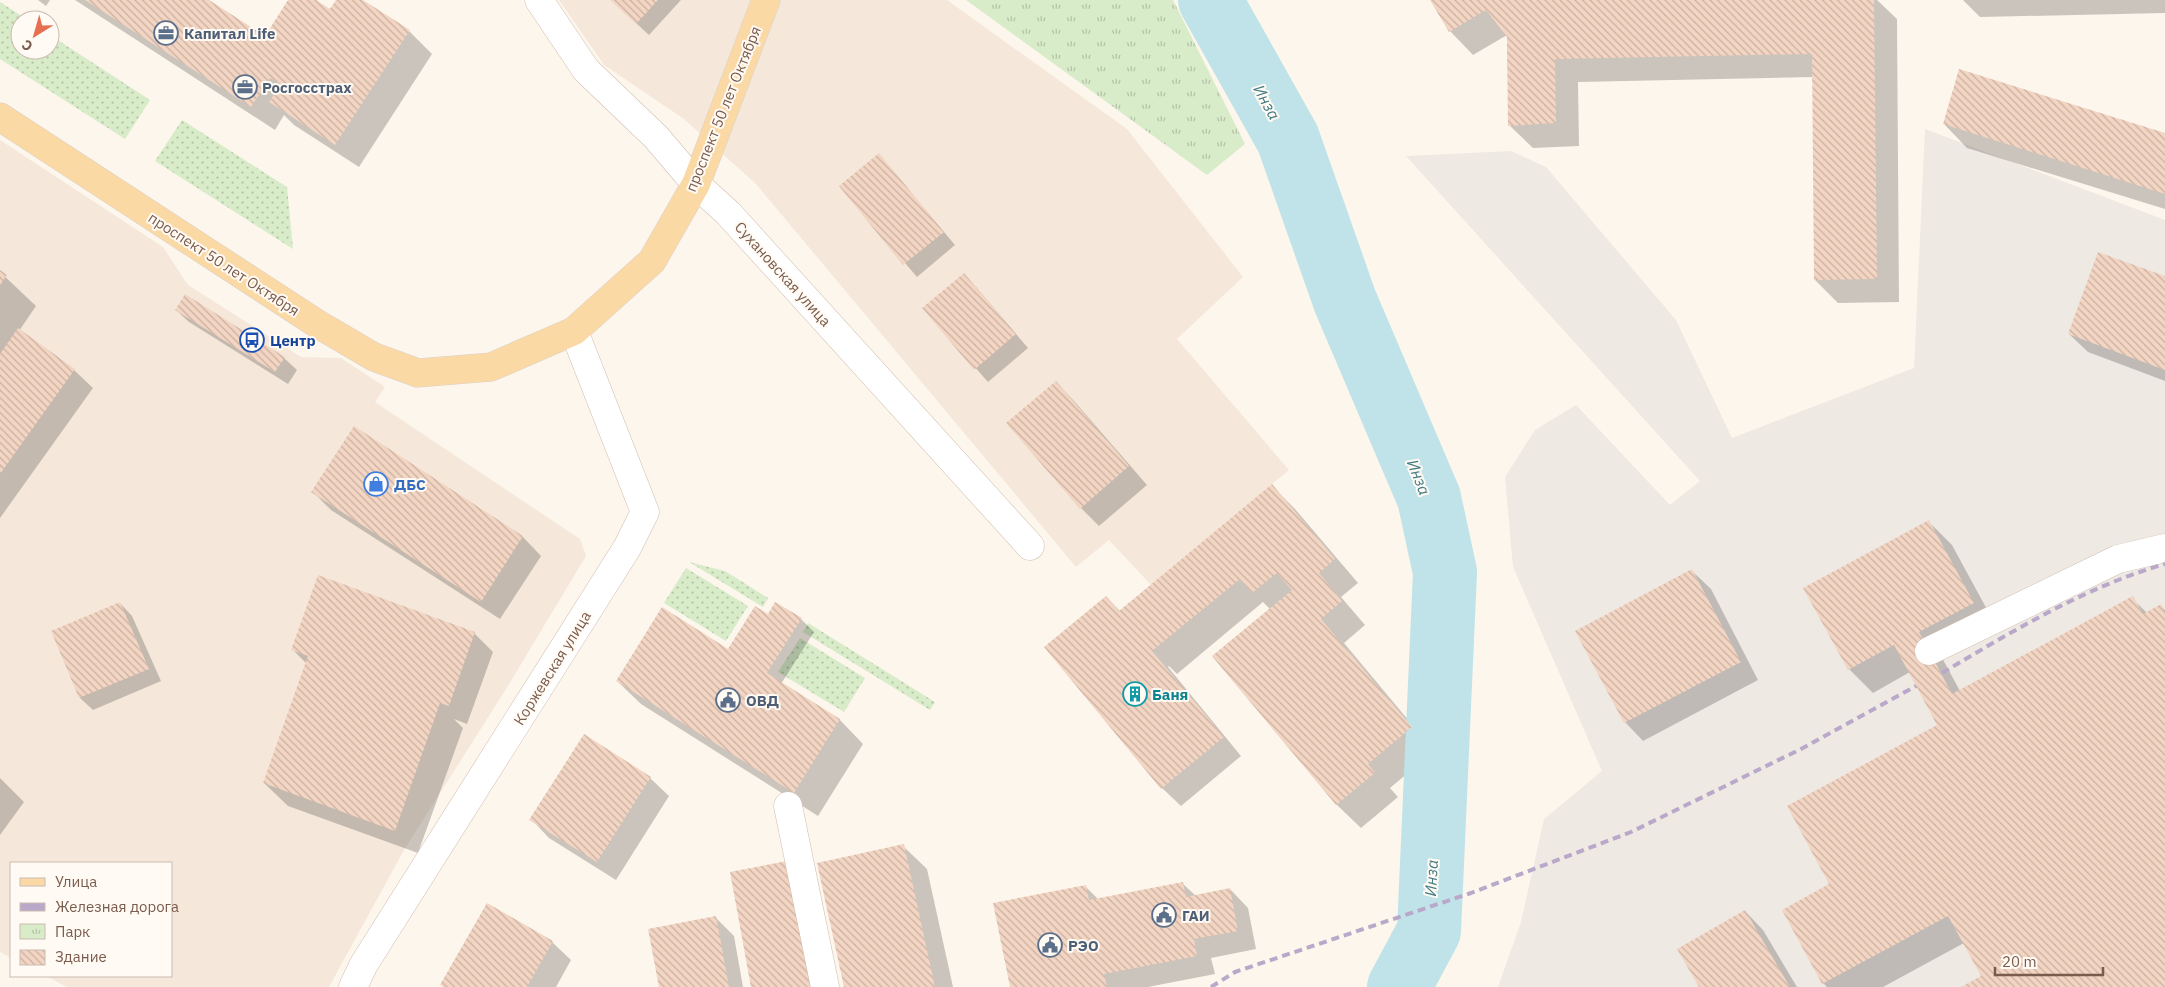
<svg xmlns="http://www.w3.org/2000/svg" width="2165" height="987" viewBox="0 0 2165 987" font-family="'IBM Plex Sans',sans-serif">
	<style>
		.residential { fill: #f5e8da }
		.industrial { fill: #efe9e4 }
		.grass { fill: url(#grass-dots) }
		.park { fill: url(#park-tufts) }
		.shadow { fill: #0003 }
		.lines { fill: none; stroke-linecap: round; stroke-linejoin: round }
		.river { stroke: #bfe3e8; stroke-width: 64 }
		.building { fill: url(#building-back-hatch) }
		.minor-casing { stroke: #d1beb0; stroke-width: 29 }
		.major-casing { stroke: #dad1cd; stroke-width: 29 }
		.minor { stroke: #fff; stroke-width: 28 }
		.major { stroke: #fbd9a5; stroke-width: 28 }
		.rail { stroke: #b9a8c9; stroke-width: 4; stroke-dasharray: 8 5; stroke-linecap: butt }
		.labels { text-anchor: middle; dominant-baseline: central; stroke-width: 4; stroke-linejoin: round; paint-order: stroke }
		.service-label { font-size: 15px; font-weight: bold; fill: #4e5e75; stroke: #fffaf3; text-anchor: start }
		.street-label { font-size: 15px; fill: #7a5c4d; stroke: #fffaf3 }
		.transit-label { font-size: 15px; font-weight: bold; fill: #164399; stroke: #fffaf3; text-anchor: start }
		.shop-label { font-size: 15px; font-weight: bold; fill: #366cbe; stroke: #fffaf3; text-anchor: start }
		.culture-label { font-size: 15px; font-weight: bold; fill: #0d838f; stroke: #fffaf3; text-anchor: start }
		.water-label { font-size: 16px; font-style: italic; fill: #437c86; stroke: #fffaf3 }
	</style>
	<defs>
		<pattern id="grass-dots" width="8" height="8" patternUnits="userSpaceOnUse" patternTransform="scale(1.25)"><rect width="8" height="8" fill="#d8ecc9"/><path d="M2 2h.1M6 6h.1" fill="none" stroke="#b4c2a5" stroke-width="1.8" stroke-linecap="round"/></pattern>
		<pattern id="park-tufts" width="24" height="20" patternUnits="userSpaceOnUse" patternTransform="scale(1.25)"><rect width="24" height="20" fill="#d8ecc9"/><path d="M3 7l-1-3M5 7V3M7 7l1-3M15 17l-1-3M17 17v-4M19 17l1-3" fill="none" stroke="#b4c2a5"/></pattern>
		<pattern id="building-back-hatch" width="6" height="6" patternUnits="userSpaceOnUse" patternTransform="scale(1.25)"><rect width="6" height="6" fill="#f3d5c3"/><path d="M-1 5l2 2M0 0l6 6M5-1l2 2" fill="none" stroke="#cab0a1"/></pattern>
	</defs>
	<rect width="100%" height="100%" fill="#fdf6ec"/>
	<path class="residential" d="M559,0H947L1127,129L1243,277L1177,339L1289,470L1151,585L1109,540L1076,567L756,184L684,119L604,65Z
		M0,140L163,247L188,285L301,357L341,358L385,387L375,402L580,539L586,556L506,689L404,850L329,987H67L46,976H171V863H11V958L0,952Z"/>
	<path class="industrial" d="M1925,129L2165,220V987H1498L1521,922L1544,819L1602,771L1513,567L1505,477L1535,430L1576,405L1670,505L1700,481L1406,156L1511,151L1546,167L1676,320L1732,438L1914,368Z"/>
	<path class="grass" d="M0,2L28,20H20V50H50V35L150,100L125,139L0,59Z
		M182,120L287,187L293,249L155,161Z
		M689,562L725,571L768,598L763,607Z
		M686,568L748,606L726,641L664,603Z
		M808,623L935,702L930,710L803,632Z
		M800,638L865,678L844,712L778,672Z"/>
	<path class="park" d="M966,0H1173L1245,144L1207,175Z"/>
	<path class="shadow" d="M38,0H50L46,6Z
		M75,0H207L265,38L290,0H314L329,10L338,0H361L409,31L432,54L359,167L294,125L284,115L275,130Z
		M611,0H681L649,35Z
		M1431,0H1877L1897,19L1899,302L1838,303L1815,280L1814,77L1578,82L1579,146L1533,148L1509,125L1507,35L1473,55L1450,31Z
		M1963,0H2165V13L1980,17Z
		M1944,124L2165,134V209L1967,148Z
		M879,155L955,245L917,277L840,187Z
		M0,272L36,306L19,331L74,370L93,388L0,518Z
		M2165,278V381L2088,352L2069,334Z
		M976,287L1028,348L988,382L923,308Z
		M176,310L284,358L297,370L288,384L189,322Z
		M1056,382L1074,401L1147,485L1099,526L1081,508Z
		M354,428L523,537L541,556L500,619L331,510L313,492Z
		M1272,486L1295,509L1358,583L1341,597L1365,625L1344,643L1434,751L1390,788L1398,797L1361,828L1337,805L1213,657L1270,609L1263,602L1177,674L1169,666L1168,667L1241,756L1181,806L1162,788L1106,597L1121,612Z
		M1928,521L1952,545L1996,626L1941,656L1960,691L2132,598L2147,613L2161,606L2165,610V987H1963L1983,976L1964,943L1883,987H1827L1823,983L1831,884L1939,725L1910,672L1873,693L1849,669L1805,588Z
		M1692,571L1711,589L1758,680L1643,741L1625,722Z
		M120,603L132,616L161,681L93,710L80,698L52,632Z
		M769,615L801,619L814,632L781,684L840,720L863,744L818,816L641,704L617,681L729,651Z
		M474,633L493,652L467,724L454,719L463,728L418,853L288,806L264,783L307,664L293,650Z
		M0,778L24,802L0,835Z
		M650,778L669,796L616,880L549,838L531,819Z
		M903,846L927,869L953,987H845Z
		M786,863L824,987H753Z
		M1182,883L1196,896L1230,889L1248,908L1256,949L1211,958L1215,974L1148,987H1011L1085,886L1098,899Z
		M487,904L552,942L571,960L556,987H444L441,984Z
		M1745,911L1763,930L1797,987H1700Z
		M715,917L734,936L743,987H660Z"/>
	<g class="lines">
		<path class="river" d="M1210,0L1288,139L1345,301L1429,498L1445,572L1429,931L1399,987"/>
	</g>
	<path class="building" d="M85,0H209L265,36L288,0H316L330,9L336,0H363L410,30L335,145L269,102L281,84L270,78L251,107Z
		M610,0H658L636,24Z
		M1430,0H1874L1877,279L1814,280L1812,54L1555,59L1556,123L1508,126L1507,37L1486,10L1449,32Z
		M1959,69L2165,133V194L1943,124Z
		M879,153L944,232L903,265L839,186Z
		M2098,252L2165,276V370L2068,334Z
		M0,270L7,275L0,285Z
		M964,273L1016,334L974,370L922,308Z
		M185,294L285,357L275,372L175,310Z
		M18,328L75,369L0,474V354Z
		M1056,381L1129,466L1080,509L1006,423Z
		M354,426L523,536L481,602L311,492Z
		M1272,484L1335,559L1319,573L1342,601L1321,619L1412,727L1368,764L1375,773L1336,805L1212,656L1292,590L1277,573L1252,593L1240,579L1152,651L1224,737L1161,789L1044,647L1106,596L1119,611Z
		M1929,520L1974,603L1919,632L1952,694L2133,596L2143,614L2161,604L2165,612V987H1961L1981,976L1948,916L1822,984L1782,910L1829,884L1787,806L1937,725L1894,645L1848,670L1803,588Z
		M1692,569L1741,662L1624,723L1575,631Z
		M318,575L475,632L449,706L440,703L395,831L263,783L308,656L291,650Z
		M120,602L149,669L79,698L51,631Z
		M775,602L802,618L767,673L840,719L794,793L616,681L662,607L728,649L755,606L768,614Z
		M584,734L651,777L597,862L529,820Z
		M904,844L935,987H844L817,863Z
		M787,861L810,987H751L730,872Z
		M1183,882L1186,897L1230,888L1238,931L1194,939L1197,956L1104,974L1107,987H1010L993,903L1086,885L1089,900Z
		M487,903L553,941L527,987H444L440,985Z
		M1745,910L1790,987H1699L1677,949Z
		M716,916L729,987H659L648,929Z"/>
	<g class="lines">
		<g class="minor-casing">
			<path id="minor" d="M539,0L586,70L656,137L696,184L728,213L1030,546
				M1929,651L2118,559L2165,548
				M788,806L825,987
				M353,987L364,964L627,548L645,512L574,331"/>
		</g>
		<g class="major-casing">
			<path id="major" d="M0,117L316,323L374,357L418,373L491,367L574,331L652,261L696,184L766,0"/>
		</g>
		<use href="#minor" class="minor"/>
		<use href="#major" class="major"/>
		<path class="rail" d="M1942,673C2013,631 2085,587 2165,564
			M1211,987L1235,972L1471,893L1631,832L1801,749L1916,686"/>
	</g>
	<defs>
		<g id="office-ring" transform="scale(1.25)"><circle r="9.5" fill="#fffaf3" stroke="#5c6f8a" stroke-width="1.5"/><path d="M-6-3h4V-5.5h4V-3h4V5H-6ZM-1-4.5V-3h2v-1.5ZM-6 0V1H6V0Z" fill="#5c6f8a"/></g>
		<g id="bus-ring" transform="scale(1.25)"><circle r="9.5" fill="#fffaf3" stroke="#1a4fb4" stroke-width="1.5"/><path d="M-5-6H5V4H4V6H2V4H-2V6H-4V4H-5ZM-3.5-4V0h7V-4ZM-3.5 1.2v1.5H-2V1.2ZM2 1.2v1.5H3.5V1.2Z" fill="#1a4fb4"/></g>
		<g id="shop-ring" transform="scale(1.25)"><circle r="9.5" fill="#fffaf3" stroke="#3f7fe0" stroke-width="1.5"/><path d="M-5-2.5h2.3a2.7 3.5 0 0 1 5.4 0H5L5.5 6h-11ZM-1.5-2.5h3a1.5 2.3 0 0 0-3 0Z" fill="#3f7fe0"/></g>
		<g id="building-ring" transform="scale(1.25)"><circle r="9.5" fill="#fffaf3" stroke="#0f9aa8" stroke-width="1.5"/><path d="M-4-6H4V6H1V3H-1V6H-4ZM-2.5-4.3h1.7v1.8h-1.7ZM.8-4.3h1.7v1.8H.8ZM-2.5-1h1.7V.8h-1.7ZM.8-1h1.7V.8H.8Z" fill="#0f9aa8"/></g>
		<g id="civic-ring" transform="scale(1.25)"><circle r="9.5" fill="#fffaf3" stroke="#5c6f8a" stroke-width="1.5"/><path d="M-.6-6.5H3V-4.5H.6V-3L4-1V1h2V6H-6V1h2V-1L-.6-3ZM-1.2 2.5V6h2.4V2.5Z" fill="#5c6f8a"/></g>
	</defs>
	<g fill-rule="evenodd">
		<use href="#office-ring" x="166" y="33"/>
		<use href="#office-ring" x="245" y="87"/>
		<use href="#bus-ring" x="252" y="340"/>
		<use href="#shop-ring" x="376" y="484"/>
		<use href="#building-ring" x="1135" y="694"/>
		<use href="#civic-ring" x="728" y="700"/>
		<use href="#civic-ring" x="1164" y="915"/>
		<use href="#civic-ring" x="1050" y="945"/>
	</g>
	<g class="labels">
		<g class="service-label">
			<text x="184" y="33">Капитал Life</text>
			<text x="262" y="87">Росгосстрах</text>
			<text x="746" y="700">ОВД</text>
			<text x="1182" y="915">ГАИ</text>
			<text x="1068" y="945">РЭО</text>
		</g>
		<g class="street-label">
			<text transform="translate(723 109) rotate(-68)">проспект 50 лет Октября</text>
			<text transform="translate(224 264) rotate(33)">проспект 50 лет Октября</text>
			<text transform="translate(783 274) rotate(48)">Сухановская улица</text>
			<text transform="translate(552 668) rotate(-58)">Коржевская улица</text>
		</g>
		<g class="transit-label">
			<text x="270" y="340">Центр</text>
		</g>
		<g class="shop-label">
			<text x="394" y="484">ДБС</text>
		</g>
		<g class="culture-label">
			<text x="1152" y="694">Баня</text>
		</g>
		<g class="water-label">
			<text transform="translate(1267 102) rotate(61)">Инза</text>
			<text transform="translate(1419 477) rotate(68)">Инза</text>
			<text transform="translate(1431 878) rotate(-87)">Инза</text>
		</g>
	</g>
	<rect x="10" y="862" width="162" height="115" fill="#fffaf3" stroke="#cabbb1"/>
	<rect x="20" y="878" width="25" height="8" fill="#fbd9a5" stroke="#cabbb1"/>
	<text x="55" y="887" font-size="15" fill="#7a5c4d">Улица</text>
	<rect x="20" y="903" width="25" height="8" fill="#b9a8c9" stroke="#cabbb1"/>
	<text x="55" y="912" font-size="15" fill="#7a5c4d">Железная дорога</text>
	<rect x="20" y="924" width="25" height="15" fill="url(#park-tufts)" stroke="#cabbb1"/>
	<text x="55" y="937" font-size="15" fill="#7a5c4d">Парк</text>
	<rect x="20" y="950" width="25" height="15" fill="url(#building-back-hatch)" stroke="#cabbb1"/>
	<text x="55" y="962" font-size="15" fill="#7a5c4d">Здание</text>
	<g transform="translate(35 35) rotate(217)"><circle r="24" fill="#fffaf3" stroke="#cabbb1"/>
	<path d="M0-4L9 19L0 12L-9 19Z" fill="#e76f51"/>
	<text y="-8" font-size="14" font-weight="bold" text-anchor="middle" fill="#7a5c4d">С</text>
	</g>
	<path d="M1995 967v8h108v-8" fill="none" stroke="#7a5c4d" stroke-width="2.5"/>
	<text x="2002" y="967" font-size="15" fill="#7a5c4d" stroke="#fffaf3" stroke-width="4" paint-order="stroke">20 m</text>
</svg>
